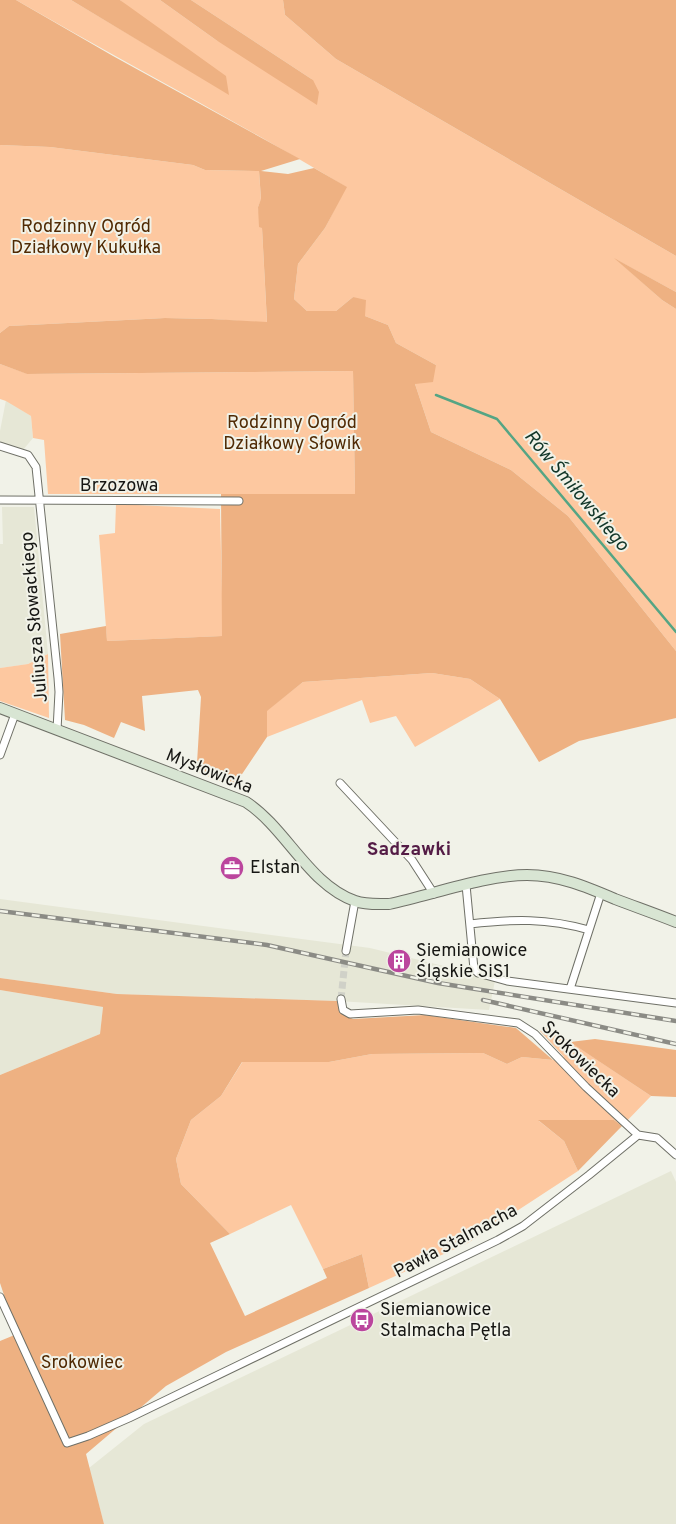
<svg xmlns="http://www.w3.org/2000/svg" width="676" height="1524" viewBox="0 0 676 1524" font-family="Overpass,sans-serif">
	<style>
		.built { fill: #e6e7d6 }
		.green { fill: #fdc8a0 }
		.forest { fill: #eeb182 }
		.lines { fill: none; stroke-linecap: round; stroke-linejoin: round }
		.stream { stroke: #55a584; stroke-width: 2.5 }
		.street-tunnel { stroke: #d0d1c8; stroke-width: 7; stroke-dasharray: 7 3.5; stroke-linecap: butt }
		.street-casing { stroke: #6f7067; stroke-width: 9 }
		.secondary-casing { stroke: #6f7067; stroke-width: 12 }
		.street { stroke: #fff; stroke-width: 7 }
		.secondary { stroke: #d8e5d3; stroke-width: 10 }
		.rail-casing { stroke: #8b8b85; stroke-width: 4.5 }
		.rail { stroke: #f1f2e8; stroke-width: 2.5; stroke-dasharray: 8; stroke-linecap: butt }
		.labels { text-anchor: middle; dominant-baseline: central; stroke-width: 4; stroke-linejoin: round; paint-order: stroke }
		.park-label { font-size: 18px; fill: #502a04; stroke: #f1f2e8 }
		.street-label { font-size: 18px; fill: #161613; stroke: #f1f2e8 }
		.poi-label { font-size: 18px; fill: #161613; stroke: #f1f2e8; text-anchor: start }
		.water-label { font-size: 19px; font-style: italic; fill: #113628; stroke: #f1f2e8 }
		.neighbourhood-label { font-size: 19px; font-weight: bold; fill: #541c46; stroke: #f1f2e8 }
	</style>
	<rect width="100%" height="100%" fill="#f1f2e8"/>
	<path class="built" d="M6,400L31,416L33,438L23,450L0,443V431Z
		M2,507H34L48,654L28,664L0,668V544H3Z
		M0,899L370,948L456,969L495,981L489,1010L337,1001L117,994L0,978Z
		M0,990L103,1007L100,1034L0,1075Z
		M671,1171L676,1182V1524H104L89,1468L144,1424Z"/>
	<path class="green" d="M16,0H71L229,94L120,0H160L216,40L313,80L191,0H283L285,15L336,59L676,256V292L617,260L662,300L676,309V651L568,516L511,470L431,432L415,384L436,365L396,343L388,325L365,316L353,297L336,311H307L294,299L298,264L325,228L346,187C238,122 126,63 16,0Z
		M0,145L50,147L193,165L205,170L259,171L261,200L258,207L262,228L267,323L212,319L165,318L9,326L0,333Z
		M0,364L28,374L353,371L355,494H48L44,440L33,438L31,416L6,401L0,399Z
		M116,504L220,509L223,636L107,641L99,535L115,533Z
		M48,654L49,718L0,701V668L28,664Z
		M432,673L470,679L500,699L415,747L396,716L370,723L362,700L267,737L266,711L303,682Z
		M548,1027L651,1096L622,1126L614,1120L539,1121L564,1141L578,1171L468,1243L369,1288L362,1254L323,1269L291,1205L230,1234L181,1184L176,1159L191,1120L221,1096L243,1061L329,1062L372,1054L483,1053L507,1064L522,1057L553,1060L564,1057L540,1031Z"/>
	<path class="forest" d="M0,0H16L113,56L300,159L261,171L288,174L314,168L347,187L325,228L298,264L294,299L307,311H336L353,297L366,300L365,316L388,325L396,343L436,365L433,382L415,384L431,432L511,470L568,516L676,651V718L579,741L539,762L500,699L470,679L432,673L303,682L267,711V737L234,786L194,771L197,763L201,697L198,690L142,696L145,731L121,722L114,738L84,725L65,720L60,634L106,626L107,641L222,636L221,494H355L353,371L27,374L0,364V333L9,326L165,318L212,319L267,322L262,228L259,227L258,207L261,199L259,171L205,170L193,165L50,147L0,145Z
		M71,0H120L226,76L229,95Z
		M160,0H191L313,80L319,92L317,105L216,40Z
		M283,0H676V256L336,59L285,15Z
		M614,258L676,292V309L662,300Z
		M0,978L117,994L337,1001L341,1013L353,1019L425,1015L516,1028L553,1060L522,1057L507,1064L483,1053L372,1054L329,1062H242L221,1096L191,1120L176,1159L181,1184L230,1234L210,1243L245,1316L327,1278L323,1269L362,1254L369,1288L226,1352L166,1386L86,1454L104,1524H0V1341L17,1334L0,1283V1075L100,1034L103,1007L0,990Z
		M595,1039L676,1050V1097L651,1096L570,1042Z
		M538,1120H614L622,1126L578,1171L564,1141Z"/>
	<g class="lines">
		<path class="stream" d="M436,395L497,419L676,632"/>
		<path class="street-tunnel" d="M341,999L346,951"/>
		<g class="street-casing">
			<path id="street" d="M0,446L28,455L36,467L58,678L59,692L57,730
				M0,500L239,501
				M0,755L15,714
				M340,783L412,860L434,894
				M466,885L474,969L478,973L507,981L676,1003
				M470,924C513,919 547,918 589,930
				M346,951L355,901
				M570,989L601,893
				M341,999L343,1010L350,1014L418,1010L518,1023L535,1034L586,1087L638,1135L657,1138L676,1155
				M0,1297L67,1443L88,1436L129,1418L498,1240L523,1226L589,1175L638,1135"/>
		</g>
		<g class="secondary-casing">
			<path id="secondary" d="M0,708L246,802C286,828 309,885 355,901C366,905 378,904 389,904C432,895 485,875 527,875C559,875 587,887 615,899C636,907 656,914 676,922"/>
		</g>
		<use href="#street" class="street"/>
		<use href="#secondary" class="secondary"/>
		<g class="rail-casing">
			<path id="rail" d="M0,911L267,945L438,983L676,1021
				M483,1000L676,1044"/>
		</g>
		<use href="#rail" class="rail"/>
	</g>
	<defs>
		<g id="office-disc" transform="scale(1.25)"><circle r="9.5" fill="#bb459d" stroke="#f1f2e8"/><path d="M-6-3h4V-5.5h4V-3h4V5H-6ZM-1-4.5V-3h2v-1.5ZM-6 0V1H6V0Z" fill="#fff"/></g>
		<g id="building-disc" transform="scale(1.25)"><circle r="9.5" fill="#bb459d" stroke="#f1f2e8"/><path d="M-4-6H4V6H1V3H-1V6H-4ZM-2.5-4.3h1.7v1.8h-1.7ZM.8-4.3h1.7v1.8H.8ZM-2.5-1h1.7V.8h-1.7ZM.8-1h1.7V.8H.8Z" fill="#fff"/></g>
		<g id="bus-disc" transform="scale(1.25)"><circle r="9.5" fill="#bb459d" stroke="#f1f2e8"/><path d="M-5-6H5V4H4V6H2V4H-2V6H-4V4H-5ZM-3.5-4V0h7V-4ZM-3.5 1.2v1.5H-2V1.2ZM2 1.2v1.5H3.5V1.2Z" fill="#fff"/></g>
	</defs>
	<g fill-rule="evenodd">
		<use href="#office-disc" x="232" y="868"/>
		<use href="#building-disc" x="399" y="961"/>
		<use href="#bus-disc" x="362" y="1320"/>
	</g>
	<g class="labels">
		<g class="park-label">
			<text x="86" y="227">Rodzinny Ogród<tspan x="86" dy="21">Działkowy Kukułka</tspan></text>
			<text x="292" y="423">Rodzinny Ogród<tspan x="292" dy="21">Działkowy Słowik</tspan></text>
			<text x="82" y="1363">Srokowiec</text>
		</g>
		<g class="street-label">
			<text x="119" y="486">Brzozowa</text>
			<text transform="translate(35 617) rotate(-95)">Juliusza Słowackiego</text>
			<text transform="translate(209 772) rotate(22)">Mysłowicka</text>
			<text transform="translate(580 1060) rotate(44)">Srokowiecka</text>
			<text transform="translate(456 1242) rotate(-28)">Pawła Stalmacha</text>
		</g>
		<g class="poi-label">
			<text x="250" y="868">Elstan</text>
			<text x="416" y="951">Siemianowice<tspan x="416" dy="21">Śląskie SiS1</tspan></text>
			<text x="380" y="1310">Siemianowice<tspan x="380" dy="21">Stalmacha Pętla</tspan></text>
		</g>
		<g class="water-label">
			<text transform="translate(576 491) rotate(50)">Rów Śmiłowskiego</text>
		</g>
		<g class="neighbourhood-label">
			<text x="409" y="850">Sadzawki</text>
		</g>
	</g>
</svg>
